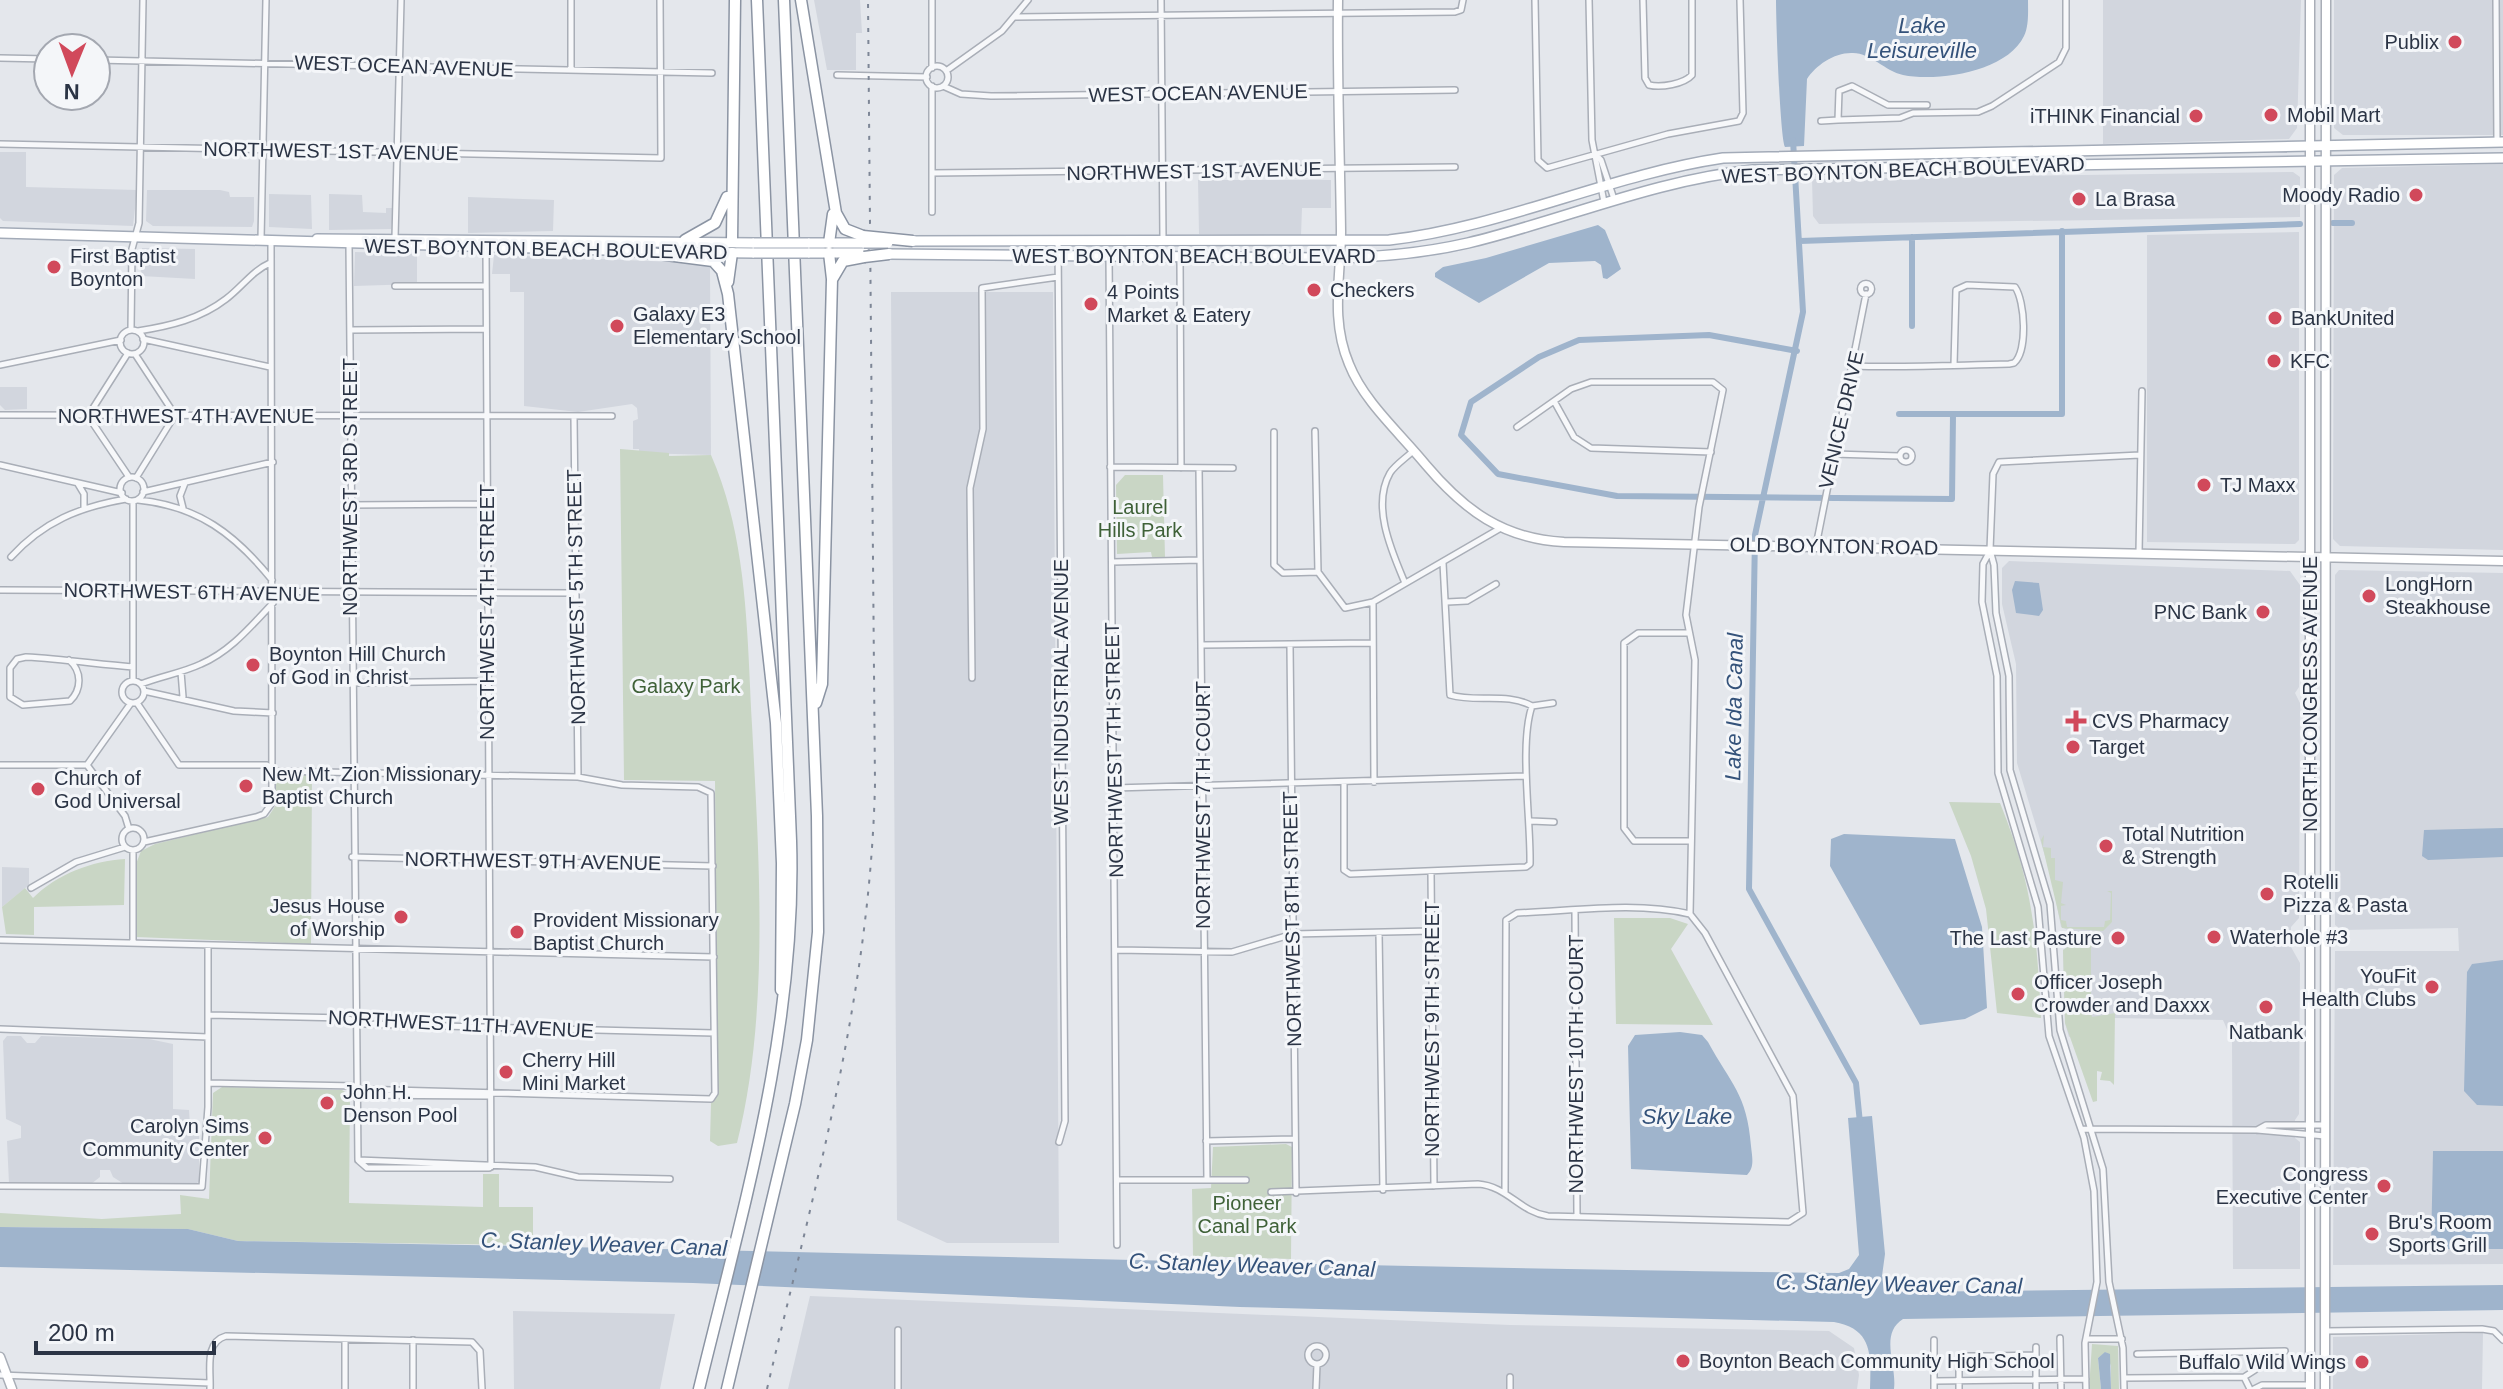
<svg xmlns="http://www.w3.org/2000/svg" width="2503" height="1389" viewBox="0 0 2503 1389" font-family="Arial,sans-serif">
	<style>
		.built { fill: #d2d6de }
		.green { fill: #c9d6c5 }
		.water { fill: #9fb4cc }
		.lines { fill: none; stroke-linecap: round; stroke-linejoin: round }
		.canal { stroke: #9fb4cc; stroke-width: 6 }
		.street-casing { stroke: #a9aeb7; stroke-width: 8 }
		.secondary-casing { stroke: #a9aeb7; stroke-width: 11 }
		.primary-casing { stroke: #a3abb8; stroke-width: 12 }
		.highway-casing { stroke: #8b94a3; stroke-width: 13 }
		.street { stroke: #f7f8fa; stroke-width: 5 }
		.secondary { stroke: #fff; stroke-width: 8 }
		.primary { stroke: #fff; stroke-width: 9 }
		.highway { stroke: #fff; stroke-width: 10 }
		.rail { stroke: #7d8696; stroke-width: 2; stroke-dasharray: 4 8; stroke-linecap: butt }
		.primary-bridge-casing { stroke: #a3abb8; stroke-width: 12; stroke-linecap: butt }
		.highway-bridge-casing { stroke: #8b94a3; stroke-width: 13; stroke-linecap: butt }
		.primary-bridge { stroke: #fff; stroke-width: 9 }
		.highway-bridge { stroke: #fff; stroke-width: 10 }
		.poi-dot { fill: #d1495b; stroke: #f4f6f9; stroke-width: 3 }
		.labels { text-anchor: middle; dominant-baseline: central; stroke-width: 6; stroke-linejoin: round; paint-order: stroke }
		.poi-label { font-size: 20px; fill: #2b3445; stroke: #f4f6f9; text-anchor: start }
		.street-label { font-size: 20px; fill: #2b3445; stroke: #f4f6f9 }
		.park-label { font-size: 20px; fill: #3f6138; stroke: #f4f6f9 }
		.water-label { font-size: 22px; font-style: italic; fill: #34527a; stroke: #f4f6f9 }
	</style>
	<rect width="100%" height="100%" fill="#e4e7ec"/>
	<path class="built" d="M814,0H860L862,33H856V70H827Z
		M2103,0H2301L2297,128L2289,139L2103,144Z
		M2334,0H2503V135H2343L2334,128Z
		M0,152H26V187L137,190L133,226L3,221L0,218Z
		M2503,164V550L2340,546L2333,539L2334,175L2342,168Z
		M2293,172L2300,177V217L1819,224L1813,216L1812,179Z
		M1198,180H1331V208H1302L1301,236L1199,234Z
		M147,190H220L229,192L230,197H254V221L252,227L153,226L146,221Z
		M269,194L311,195L312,229L269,227Z
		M329,194L362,195L363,212L386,213V208H394L391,229L329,230Z
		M468,197L554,200L553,231L468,233Z
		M2299,232V540L2295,544L2147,542V235Z
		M142,248L195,249V279L141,276Z
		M355,252L417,254V284L354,286Z
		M494,255L702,263L710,267L711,455L639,453V449H633V421L638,419L637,408L632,404L578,412L524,406V292H510V274H492Z
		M891,292H1053L1059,1243H947L897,1220Z
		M0,387H27V409L5,410L0,405Z
		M2009,561L2290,571L2300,585L2299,687L2295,693L2300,703L2299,918L2291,927V947L2300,963L2299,1114L2295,1120V1138L2300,1142V1269H2233L2232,1041L2223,1020L2114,1018L2069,1037L2065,1023L2063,950L2070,944V931L2061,927L2051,876L2017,763L2016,664L2002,604V568Z
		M2339,570L2503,573V1264L2333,1265L2335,951H2459L2458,928L2342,930L2335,925V575Z
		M2,867L29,868V885L2,907Z
		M7,1036H21L27,1043H35L41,1036L149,1039L173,1044V1109L189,1110L190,1125L199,1130V1182L190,1186L124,1184L113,1177L110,1170H100V1177L91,1184L9,1183L7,1141L21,1138V1126L6,1119L3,1041Z
		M810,1296L1510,1325L1829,1331L1854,1348L1859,1375L1857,1389H788Z
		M513,1311L675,1314L660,1389H514Z
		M2483,1333L2482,1389H2333V1337Z"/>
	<path class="green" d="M620,449L669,453V456L711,455C748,539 747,635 752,725C759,858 770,1013 737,1143L718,1146L710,1141L711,1103L718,1094L715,781L624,780Z
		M1125,475H1163L1165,557H1152L1151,552L1117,554L1116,485Z
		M276,774H312L311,944L136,937V864L141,851L155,844L268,817L276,805Z
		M1949,802L2000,803C2032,882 2037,934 2041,1018L1997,1013L1986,909L1971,856Z
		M2044,835L2043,847L2051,848V858H2055V880L2063,882L2061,903L2066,905L2061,906V920L2066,921L2067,927H2104L2105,921L2110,920L2111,893L2107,891H2112V922L2103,931L2062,928L2041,840Z
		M125,859L124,905L34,907V935L6,934L2,907L25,888L33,898C57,874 92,861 125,859Z
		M1614,918H1670L1688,924L1671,949L1713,1025L1616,1024Z
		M2071,945H2100L2091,947V1013L2092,1017L2115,1013L2114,1085L2110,1081L2100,1080L2102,1072L2097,1071V1101L2093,1102L2065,1023L2063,950Z
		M222,1087L342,1090L350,1095L349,1203L483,1207V1174H499V1207H533V1245L238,1241L188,1229L0,1227V1213L102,1219L181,1214L180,1195L209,1199L213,1093Z
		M1286,1144L1292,1147L1291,1259L1193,1256L1192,1189L1211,1188L1213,1147Z
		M2092,1344L2118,1346L2119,1389H2111V1366L2106,1352L2098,1358L2101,1389H2089Z"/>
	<path class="water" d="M1776,0H2028C2028,11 2029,26 2024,36C2007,72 1937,82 1903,75C1885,71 1871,53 1853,53C1835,52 1816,65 1807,79L1804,146L1785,147C1780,138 1776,19 1776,0Z
		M1598,225L1605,230L1621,269L1607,279L1603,278L1601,265L1595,261L1549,263L1479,303L1435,277V273L1443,267L1486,258Z
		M2015,581L2039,583L2043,610L2039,616L2016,613L2012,590Z
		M2503,828V857L2428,860L2422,856L2424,830Z
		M1844,834L1955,839L1982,927L1987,1008L1965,1019L1920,1025L1830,866L1831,839Z
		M2503,960V1106L2477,1105L2464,1091L2467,972L2472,964Z
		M1680,1032L1702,1035L1708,1042C1731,1084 1747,1094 1751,1146C1752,1157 1755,1167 1747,1175L1631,1169L1628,1046L1635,1035Z
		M1872,1116L1885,1254L1882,1276L1903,1292L2503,1285V1310L1903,1319C1879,1334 1897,1365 1894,1389H1870C1871,1355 1873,1329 1834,1322L1240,1307L693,1283L0,1267V1227L188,1229L238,1241C772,1249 1306,1267 1839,1273L1849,1269L1859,1255L1848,1118Z
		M2433,1151H2503V1249H2431Z
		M2105,1352L2110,1354L2111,1389H2101L2098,1358Z"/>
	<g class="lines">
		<path class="canal" d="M1793,140L1803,312L1755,535L1749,889L1856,1083L1860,1123
			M2333,223H2352
			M1912,237V326
			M1800,241L2300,224
			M1797,351L1709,335L1579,340L1539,357L1471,402L1461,435L1498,474L1617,496L1952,499L1953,415
			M1899,414H2062V231"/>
		<g class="street-casing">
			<path id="street" d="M571,0V70
				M932,0V68
				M1161,0L1163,239
				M1535,0L1538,160L1547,168L1668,134L1739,121L1743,113L1740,0
				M1589,0L1592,140L1604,202
				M1643,0L1645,78L1649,85C1661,88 1684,84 1692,75V0
				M2496,0L2497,142
				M1015,17L1455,12L1461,10L1463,0
				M0,58L48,59
				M96,60L712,73
				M926 77a11 11 0 1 1 22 0a11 11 0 1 1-22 0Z
				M946,71L1002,31L1028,0
				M837,75L927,77
				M932,86V212
				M943,86L961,94L991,96L1455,90
				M1927,105H1888L1852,86L1839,91L1838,120L1900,118L1913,113L1978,112L1992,106L2059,62L2066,48V0
				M1821,121L1838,120
				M0,144L661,158L660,0
				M1596,155L1601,160L1614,199
				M932,173L1455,167
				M395,238L401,0
				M261,239L266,0
				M1058,242L1065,1121L1059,1142
				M349,245L358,1160
				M486,249L491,1167
				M1109,256L1117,1245
				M1180,257L1181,468
				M1860.5 289a5.5 5.5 0 1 1 11 0a5.5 5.5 0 1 1-11 0Z
				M395,286H484
				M131,329L132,249L139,223L143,0
				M350,330L484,329
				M120 342a12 12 0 1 1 24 0a12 12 0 1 1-24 0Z
				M138,331C170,326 200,319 226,299C242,287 252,271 270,263
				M143,339L270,367
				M128,353L88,416L129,477
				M135,354L175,415L136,478
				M0,365L121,340
				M1853,366C1905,368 1957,365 2009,364L2014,363C2028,351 2025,301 2015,287L1967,285L1956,290L1954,365
				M1554,401L1574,437L1591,448L1711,452
				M0,415L612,416
				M574,417L578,777
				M1315,431L1318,572L1345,608L1373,602L1499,529
				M1274,432V565L1283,573L1318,572
				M1900 456a6 6 0 1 1 12 0a6 6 0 1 1-12 0Z
				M1834,454L1899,456
				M0,465L122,493
				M1110,467L1233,468
				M1199,468L1207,1180
				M120 489a12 12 0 1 1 24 0a12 12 0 1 1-24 0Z
				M78,484L84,494V508
				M143,492L273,462
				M138,500C198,506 235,534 272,580
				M350,505L486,504
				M183,508L180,496L185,483
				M1816,546L1866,294
				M1990,551L1983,564L1982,602L1997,676L1998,773L2038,907L2049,1036L2084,1138L2094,1191L2097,1282L2085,1343L2086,1389
				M2139,553L2142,391
				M11,557C43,522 79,507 126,499
				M1112,562L1200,560
				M1443,563L1450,695C1477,703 1507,692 1532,706
				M1405,583C1392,552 1371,506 1390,473C1395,465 1406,458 1413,451
				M0,590L576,593
				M1373,602L1374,782
				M1447,602L1467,601L1496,584
				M1688,633H1638L1624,643V828L1634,841H1691
				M1202,645L1371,643
				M1290,646L1296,1193
				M69,660C82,671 82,689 70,701L23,705L10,697V668L17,659L26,657C62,659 97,664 133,667
				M181,672L183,697
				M972,678L970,488L983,429L982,288L1058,277
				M133,680V502
				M122 692a11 11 0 1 1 22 0a11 11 0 1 1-22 0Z
				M351,683L488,681
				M141,684C161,676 182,673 201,664C231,651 251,626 273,603
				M144,691L234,711L273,713
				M137,703L179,765H267L273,771L578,777L622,785L698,787L711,793L715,1093L711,1099L356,1089
				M1532,706L1553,703
				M0,765H87
				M87,765L125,816L129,829
				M87,765L131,703
				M1344,783V870L1350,874L1526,867L1530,864C1531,821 1519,744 1532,706
				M1114,788L1525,776
				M1531,821L1554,822
				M122 839a11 11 0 1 1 22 0a11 11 0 1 1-22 0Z
				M144,842L256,817L264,814L272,803L271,241
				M352,857L713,866
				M1431,872L1434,1186
				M31,888L76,862L125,847
				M1575,911L1577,1216
				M1379,933L1383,1190
				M0,940L714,957
				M133,943V850
				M1117,950L1232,952L1293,934L1431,931
				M208,1015L345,1018L365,1024L714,1033
				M0,1029L208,1037
				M208,1083L356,1086
				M356,1095L487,1096
				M2081,1129L2257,1130L2325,1136
				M2257,1130L2266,1125H2325
				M1206,1141L1295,1139
				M358,1160L535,1167L578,1177L670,1179
				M359,1161L367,1168H489
				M1119,1180H1246
				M0,1186L202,1187L208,1107V946
				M1271,1192L1478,1184C1507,1186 1520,1212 1548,1216L1789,1222L1803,1213L1793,1096L1705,933L1690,914L1695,660L1686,615L1699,507L1723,390L1713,382H1591L1571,389L1517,427
				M1505,1192L1506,920L1517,913C1573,911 1635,901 1690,914
				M898,1330V1389
				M2326,1331L2482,1329L2494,1331L2503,1340
				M2060,1338L2061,1389
				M345,1339V1389
				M2086,1339H2122
				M413,1340V1389
				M1308 1355a9 9 0 1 1 18 0a9 9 0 1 1-18 0Z
				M2036,1347V1389
				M2137,1354L2285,1351
				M1996,1356L2036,1355
				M0,1375L210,1383
				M2244,1377L2250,1389
				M2124,1378L2244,1377L2255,1370L2254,1352
				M1935,1381L2086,1379
				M210,1389C211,1370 204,1342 226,1336L472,1342L480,1351L482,1389
				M1316,1389L1317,1364
				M1510,1389V1377
				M1934,1389V1340
				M1959,1389V1356H1993
				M2124,1389L2123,1348L2109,1282L2103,1169L2060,1030L2050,904L2010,770L2009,676L1996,613L1994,565L1990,550L1993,474L1999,462L2140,455
				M2254,1389L2262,1385H2310"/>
		</g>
		<g class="secondary-casing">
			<path id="secondary" d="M1338,0C1337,77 1340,154 1341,231C1341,277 1330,319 1349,364C1364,402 1400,433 1426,465C1464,510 1503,539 1564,542L2503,561
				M0,1357L12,1389
				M2310,1389V0
				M2325,1389L2326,0"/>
		</g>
		<g class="primary-casing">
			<path id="primary" d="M0,233L642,251
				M317,239L754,243
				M908,241L1389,240C1503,227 1609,175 1723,158L2503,142
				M808,243H864
				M673,252L754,253
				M808,253H865
				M889,254L1322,258C1371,258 1420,254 1468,243C1564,220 1654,180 1753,170L2503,158"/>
		</g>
		<g class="highway-casing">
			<path id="highway" d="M801,0L836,213L845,229L863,236
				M685,240L715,223L727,197
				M732,241L735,0
				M829,243L833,214
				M635,251L713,261L722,271L728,294L776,723L782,863L781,990
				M833,278L843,261L864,257
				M728,282L732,253
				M816,703L822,684L832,279L829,253
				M699,1389C743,1208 797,1029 791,841L757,0
				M727,1389L795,1104L807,1040L818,932L817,816L784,0"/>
		</g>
		<use href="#street" class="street"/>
		<use href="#secondary" class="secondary"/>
		<use href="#primary" class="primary"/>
		<use href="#highway" class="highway"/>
		<path class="rail" d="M767,1389C815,1185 870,995 875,784L868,0"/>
		<g class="primary-bridge-casing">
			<path id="primary-bridge" d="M754,243H808
				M864,243H888
				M754,253H808"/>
		</g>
		<g class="highway-bridge-casing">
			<path id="highway-bridge" d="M863,236L913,241
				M864,257L889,254"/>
		</g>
		<use href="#primary-bridge" class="primary-bridge"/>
		<use href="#highway-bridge" class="highway-bridge"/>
	</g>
	<g class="poi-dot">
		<circle cx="2455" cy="42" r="8"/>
		<circle cx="2271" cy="115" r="8"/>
		<circle cx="2196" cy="116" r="8"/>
		<circle cx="2416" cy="195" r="8"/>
		<circle cx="2079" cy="199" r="8"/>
		<circle cx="54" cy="267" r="8"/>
		<circle cx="1314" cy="290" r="8"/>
		<circle cx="1091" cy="304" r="8"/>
		<circle cx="2275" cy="318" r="8"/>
		<circle cx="617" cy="326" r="8"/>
		<circle cx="2274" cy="361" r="8"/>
		<circle cx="2204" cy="485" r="8"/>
		<circle cx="2369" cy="596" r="8"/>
		<circle cx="2263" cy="612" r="8"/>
		<circle cx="253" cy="665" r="8"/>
		<path d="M2072 709h8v8h8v8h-8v8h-8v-8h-8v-8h8z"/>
		<circle cx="2073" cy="747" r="8"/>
		<circle cx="246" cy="786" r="8"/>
		<circle cx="38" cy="789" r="8"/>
		<circle cx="2106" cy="846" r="8"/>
		<circle cx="2267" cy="894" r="8"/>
		<circle cx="401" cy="917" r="8"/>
		<circle cx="517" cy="932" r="8"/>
		<circle cx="2214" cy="937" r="8"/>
		<circle cx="2118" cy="938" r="8"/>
		<circle cx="2432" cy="987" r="8"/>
		<circle cx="2018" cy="994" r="8"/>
		<circle cx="2266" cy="1007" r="8"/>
		<circle cx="506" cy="1072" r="8"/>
		<circle cx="327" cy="1103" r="8"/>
		<circle cx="265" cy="1138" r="8"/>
		<circle cx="2384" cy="1186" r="8"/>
		<circle cx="2372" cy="1234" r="8"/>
		<circle cx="1683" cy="1361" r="8"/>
		<circle cx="2362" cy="1362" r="8"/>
	</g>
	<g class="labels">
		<g class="poi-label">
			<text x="2439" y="42" text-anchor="end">Publix</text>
			<text x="2287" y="115">Mobil Mart</text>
			<text x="2180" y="116" text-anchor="end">iTHINK Financial</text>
			<text x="2400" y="195" text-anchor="end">Moody Radio</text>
			<text x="2095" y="199">La Brasa</text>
			<text x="70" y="256">First Baptist<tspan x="70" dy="23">Boynton</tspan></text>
			<text x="1330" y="290">Checkers</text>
			<text x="1107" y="292">4 Points<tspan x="1107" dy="23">Market &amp; Eatery</tspan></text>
			<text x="633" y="314">Galaxy E3<tspan x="633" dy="23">Elementary School</tspan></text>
			<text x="2291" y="318">BankUnited</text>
			<text x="2290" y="361">KFC</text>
			<text x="2220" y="485">TJ Maxx</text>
			<text x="2385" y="584">LongHorn<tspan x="2385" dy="23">Steakhouse</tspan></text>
			<text x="2247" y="612" text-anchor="end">PNC Bank</text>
			<text x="269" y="654">Boynton Hill Church<tspan x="269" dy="23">of God in Christ</tspan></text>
			<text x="2092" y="721">CVS Pharmacy</text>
			<text x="2089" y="747">Target</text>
			<text x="262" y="774">New Mt. Zion Missionary<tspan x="262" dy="23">Baptist Church</tspan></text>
			<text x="54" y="778">Church of<tspan x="54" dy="23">God Universal</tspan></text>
			<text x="2122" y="834">Total Nutrition<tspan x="2122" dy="23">&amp; Strength</tspan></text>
			<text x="2283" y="882">Rotelli<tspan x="2283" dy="23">Pizza &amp; Pasta</tspan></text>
			<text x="385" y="906" text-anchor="end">Jesus House<tspan x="385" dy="23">of Worship</tspan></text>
			<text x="533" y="920">Provident Missionary<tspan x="533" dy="23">Baptist Church</tspan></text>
			<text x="2230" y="937">Waterhole #3</text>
			<text x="2102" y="938" text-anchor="end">The Last Pasture</text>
			<text x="2416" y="976" text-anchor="end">YouFit<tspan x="2416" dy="23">Health Clubs</tspan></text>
			<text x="2034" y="982">Officer Joseph<tspan x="2034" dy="23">Crowder and Daxxx</tspan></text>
			<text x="2266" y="1032" text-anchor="middle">Natbank</text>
			<text x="522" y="1060">Cherry Hill<tspan x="522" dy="23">Mini Market</tspan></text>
			<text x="343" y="1092">John H.<tspan x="343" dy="23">Denson Pool</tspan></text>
			<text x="249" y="1126" text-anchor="end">Carolyn Sims<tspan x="249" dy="23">Community Center</tspan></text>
			<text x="2368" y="1174" text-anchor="end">Congress<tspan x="2368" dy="23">Executive Center</tspan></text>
			<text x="2388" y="1222">Bru's Room<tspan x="2388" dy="23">Sports Grill</tspan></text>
			<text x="1699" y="1361">Boynton Beach Community High School</text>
			<text x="2346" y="1362" text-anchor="end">Buffalo Wild Wings</text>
		</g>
		<g class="street-label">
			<text transform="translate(404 66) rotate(2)">WEST OCEAN AVENUE</text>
			<text transform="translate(1198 93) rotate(-1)">WEST OCEAN AVENUE</text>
			<text transform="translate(331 151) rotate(1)">NORTHWEST 1ST AVENUE</text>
			<text transform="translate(1903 170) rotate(-2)">WEST BOYNTON BEACH BOULEVARD</text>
			<text transform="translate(1194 171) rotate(-1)">NORTHWEST 1ST AVENUE</text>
			<text transform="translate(546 249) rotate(1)">WEST BOYNTON BEACH BOULEVARD</text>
			<text x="1194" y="256">WEST BOYNTON BEACH BOULEVARD</text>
			<text x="186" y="416">NORTHWEST 4TH AVENUE</text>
			<text transform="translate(1841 420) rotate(-77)">VENICE DRIVE</text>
			<text transform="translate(350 487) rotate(-90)">NORTHWEST 3RD STREET</text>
			<text transform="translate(1834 546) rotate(1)">OLD BOYNTON ROAD</text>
			<text transform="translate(192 592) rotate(1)">NORTHWEST 6TH AVENUE</text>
			<text transform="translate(576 597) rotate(-91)">NORTHWEST 5TH STREET</text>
			<text transform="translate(487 612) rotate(-90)">NORTHWEST 4TH STREET</text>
			<text transform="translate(1061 692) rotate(-90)">WEST INDUSTRIAL AVENUE</text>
			<text transform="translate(2310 694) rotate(-90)">NORTH CONGRESS AVENUE</text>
			<text transform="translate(1114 750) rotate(-91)">NORTHWEST 7TH STREET</text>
			<text transform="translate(1203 805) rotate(-90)">NORTHWEST 7TH COURT</text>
			<text transform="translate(533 861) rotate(1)">NORTHWEST 9TH AVENUE</text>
			<text transform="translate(1292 919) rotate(-91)">NORTHWEST 8TH STREET</text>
			<text transform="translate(461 1024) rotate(3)">NORTHWEST 11TH AVENUE</text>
			<text transform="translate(1432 1029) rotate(-90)">NORTHWEST 9TH STREET</text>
			<text transform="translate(1576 1064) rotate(-90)">NORTHWEST 10TH COURT</text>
		</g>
		<g class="park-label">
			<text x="1140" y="507">Laurel<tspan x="1140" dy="23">Hills Park</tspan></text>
			<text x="686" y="686">Galaxy Park</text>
			<text x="1247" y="1203">Pioneer<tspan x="1247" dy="23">Canal Park</tspan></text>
		</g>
		<g class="water-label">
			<text x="1922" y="25">Lake<tspan x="1922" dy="25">Leisureville</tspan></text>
			<text transform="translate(1734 707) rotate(-89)">Lake Ida Canal</text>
			<text x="1687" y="1116">Sky Lake</text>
			<text transform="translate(604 1244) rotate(2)">C. Stanley Weaver Canal</text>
			<text transform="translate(1252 1265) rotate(2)">C. Stanley Weaver Canal</text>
			<text transform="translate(1899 1284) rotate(1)">C. Stanley Weaver Canal</text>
		</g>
	</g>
	<g transform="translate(72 72) rotate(181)"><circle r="38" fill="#f4f6f9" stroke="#a4a8b1" stroke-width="2"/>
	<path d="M0-6L14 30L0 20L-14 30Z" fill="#d1495b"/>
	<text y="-12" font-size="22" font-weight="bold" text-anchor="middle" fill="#2b3445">N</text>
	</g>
	<path d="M36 1341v12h178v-12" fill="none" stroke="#2b3445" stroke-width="4"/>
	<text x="48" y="1341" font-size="24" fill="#2b3445" stroke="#f4f6f9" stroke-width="6" paint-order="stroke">200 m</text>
</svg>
